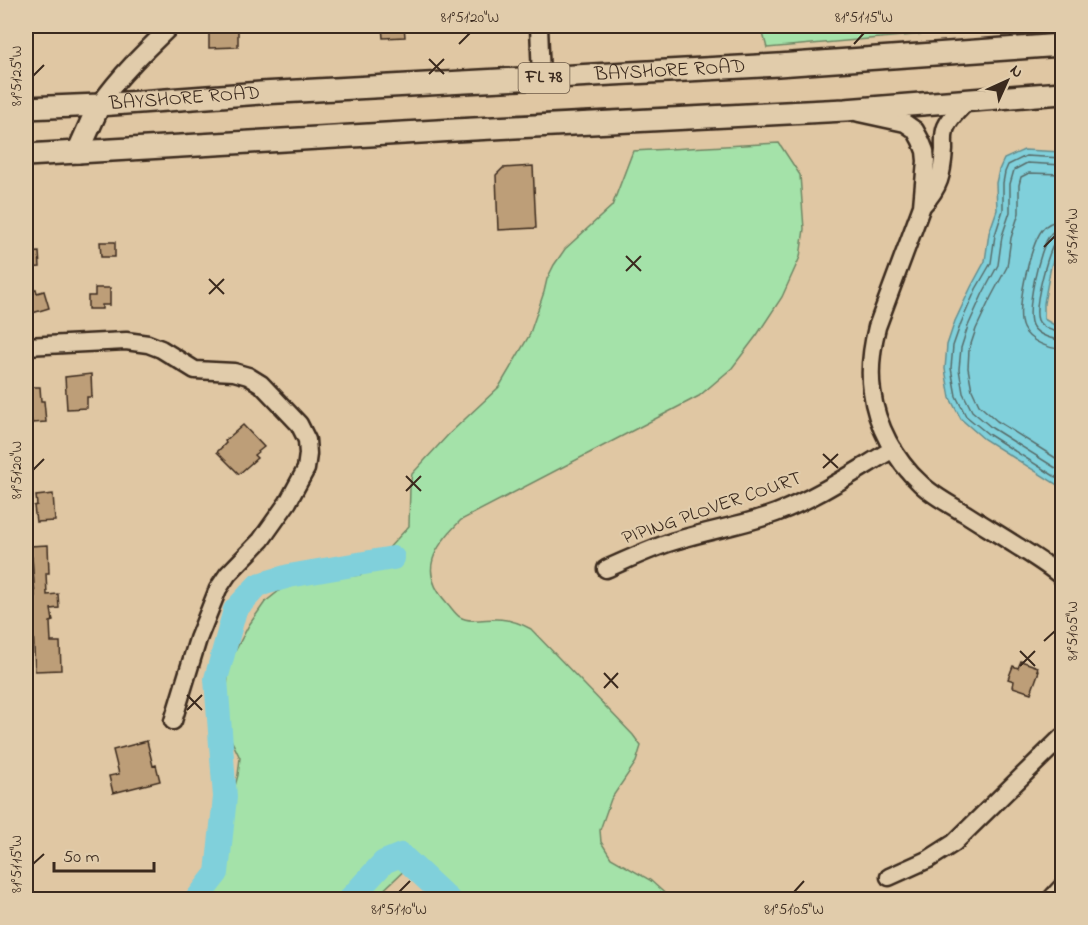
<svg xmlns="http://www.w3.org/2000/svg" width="1088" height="925" viewBox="0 0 1088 925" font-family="'Indie Flower',sans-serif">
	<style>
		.built { fill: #d3b894 }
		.green { fill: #a4e2a9; stroke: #708664; stroke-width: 1.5 }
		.water { fill: #80d0db; stroke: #648e8f; stroke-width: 1.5 }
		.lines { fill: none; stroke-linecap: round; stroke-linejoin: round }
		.shore { stroke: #576c6a; stroke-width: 1.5 }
		.river { stroke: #80d0db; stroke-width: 24 }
		.building { fill: #bd9e78; stroke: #3b2a1e; stroke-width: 1.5 }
		.minor-casing { stroke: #3b2a1e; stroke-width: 21 }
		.major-casing { stroke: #3b2a1e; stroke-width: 26 }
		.minor { stroke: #e1ccab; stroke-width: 16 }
		.major { stroke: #e1ccab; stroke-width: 21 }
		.ticks { fill: none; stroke: #3b2a1e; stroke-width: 2 }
		.labels { text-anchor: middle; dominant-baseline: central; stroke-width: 4.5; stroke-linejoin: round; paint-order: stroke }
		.shield { fill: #e1ccab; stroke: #6d5b48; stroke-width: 1.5 }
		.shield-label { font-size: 18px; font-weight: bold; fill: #3b2a1e }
		.street-label { font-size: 20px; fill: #3b2a1e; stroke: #e1ccab }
		.neatline { fill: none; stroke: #3b2a1e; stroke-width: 2 }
		.ticks-label { font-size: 15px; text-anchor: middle; fill: #3b2a1e }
	</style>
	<rect width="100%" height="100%" fill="#e0c7a3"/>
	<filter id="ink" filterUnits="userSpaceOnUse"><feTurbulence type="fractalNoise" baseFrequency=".0167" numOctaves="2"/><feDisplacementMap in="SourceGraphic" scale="12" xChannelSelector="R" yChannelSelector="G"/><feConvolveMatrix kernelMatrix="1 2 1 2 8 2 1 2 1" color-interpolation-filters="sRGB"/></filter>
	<g filter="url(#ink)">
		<path class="built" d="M937,26H1027L936,33Z"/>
		<path class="green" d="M761,26H937L936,33L767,48Z
			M779,143L800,175L804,229L800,257L782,297L757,335L732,368L699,396L461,520C435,546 417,571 447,603C451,607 455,614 460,617C470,623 485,619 496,619C509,619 520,623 531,629L633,735L641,746L636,762L611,799L600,830L601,842L611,858L650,880L671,899H459L429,870L421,864L410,865L374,899H205L202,897L220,840L238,775L240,758L226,729V700L229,663L249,625L265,602L284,587L300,581L361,575L374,564L409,526L410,487L412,474L448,435L499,387L529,336L544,292L547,279L554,265L565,249L612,206L633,151Z"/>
		<path class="water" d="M1024,150L1062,152V236L1051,266L1044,303V319L1056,326L1062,327V488L984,439L961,419L950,398L945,369L947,345L955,321L971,287L985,261L989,233L997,210L996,183L999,170L1004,159Z"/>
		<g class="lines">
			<path class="shore" d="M1062,158L1026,156L1008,165L1005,172L1003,183V210L995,235L991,263L976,289L961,323L953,346L951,368L956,396L966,416L988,434L1062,481
				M1062,165L1027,163L1014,170L1010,184V212L1002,236L998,265L983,293L968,326L961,348L959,369L963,393L972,411L992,428L1062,472
				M1062,174L1029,173L1021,177L1019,185V213L1011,238L1007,267L991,297L976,329L969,350L968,368L972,390L979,405L997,421L1062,462
				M1062,220C1054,221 1047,223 1042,230C1030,245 1015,311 1023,328C1029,341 1049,349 1062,349
				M1062,229C1057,230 1053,230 1050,235C1040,246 1024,314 1033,327C1038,335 1053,340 1062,340
				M1062,237L1058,238C1048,248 1033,307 1038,320C1041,328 1055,332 1062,333"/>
			<path class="river" d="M196,900L217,873L225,797L216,679L235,610L258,585L289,576L393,558
				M349,900L384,862L401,855L449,900"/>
		</g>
		<path class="building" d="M382,26H404L405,37L383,38Z
			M238,30V47L209,48V31Z
			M533,166L536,228L498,230L496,175L503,168Z
			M100,242H115V257H101Z
			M39,252L40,267L26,268V253Z
			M95,288H110V305H102V309H88V296H95Z
			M36,289L37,293L44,291L49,308L26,315V292Z
			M91,374L92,397H87V408L67,409L65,377Z
			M26,387H40L41,401H44L46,422L32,423L31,417H26Z
			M243,425L264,447L254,455L257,458L239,474L217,452L226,443L225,441Z
			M53,494L55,521L36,522L34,506L37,505L36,496Z
			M48,545L49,573H46L47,595L58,594L59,608L51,609L53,621L50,622L51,642H60L61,670L35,671L32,606H34L33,596H35L32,557H29V546Z
			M1021,661L1038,667L1037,670L1039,671L1031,693L1013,687L1014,681L1008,679L1013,666L1018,668Z
			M147,741L153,766L156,765L160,781L113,793L109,776L119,774L113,750Z"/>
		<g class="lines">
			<g class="minor-casing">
				<path id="minor" d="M539,26L541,78
					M99,105C120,75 145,51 171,26
					M859,113L905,123L915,130L921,141L925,151L926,161L922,206L877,327C872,347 869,370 872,391C876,425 895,460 920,483C933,496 951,505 966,514C983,525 1000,535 1017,546C1033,556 1048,565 1062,577
					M922,206C940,187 942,175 944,150C944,142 943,134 946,127C951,116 960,109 967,101
					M26,346L126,341L148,344L161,349L195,370L234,372L248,376L261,384L299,424L307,440L308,454L306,469L288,502L261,540L228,574L218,589L198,639L173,721
					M606,569C629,559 653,547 678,540C710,530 744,525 776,513C818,497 854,472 893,449
					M889,877L929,859L954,843L1062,737
					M1050,900L1062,887"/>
			</g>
			<g class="major-casing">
				<g id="major">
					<path id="s1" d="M26,108L99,105L261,93L778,65L1062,45"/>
					<path d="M78,152L99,105"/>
					<path d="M26,155L455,130L845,110L1062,93"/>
				</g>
			</g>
			<use href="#minor" class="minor"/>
			<use href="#major" class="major"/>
		</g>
	</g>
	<path class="ticks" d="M459,44L470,33M854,44L864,33M429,59L444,74M429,74L444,59M33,76L44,65M1044,247L1055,236M626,256L641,271M626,271L641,256M209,279L224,294M209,294L224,279M823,454L838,468M823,468L838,454M33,470L44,459M406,476L421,491M406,491L421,476M1044,641L1055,631M1020,651L1035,666M1020,666L1035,651M604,673L618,688M604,688L618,673M187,695L202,710M187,710L202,695M33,864L44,854M399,892L410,881M794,892L804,881"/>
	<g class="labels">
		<rect class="shield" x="518.5" y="63" width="51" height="30" rx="4.5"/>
		<g class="shield-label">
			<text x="544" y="78">FL 78</text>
		</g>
		<g class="street-label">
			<text stroke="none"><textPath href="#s1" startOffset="645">BAYSHORE ROAD</textPath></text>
			<text stroke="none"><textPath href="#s1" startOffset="159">BAYSHORE ROAD</textPath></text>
			<text transform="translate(712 509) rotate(-19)">PIPING PLOVER COURT</text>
		</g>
	</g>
	<rect width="1088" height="925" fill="none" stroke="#e1ccab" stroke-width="66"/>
	<g transform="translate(1007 81) rotate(45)" stroke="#e1ccab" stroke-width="4.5" paint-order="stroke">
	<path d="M0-4.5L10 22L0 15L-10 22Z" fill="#3b2a1e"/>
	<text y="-9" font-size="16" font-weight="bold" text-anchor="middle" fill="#3b2a1e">N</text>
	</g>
	<path d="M54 862v9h100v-9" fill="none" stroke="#3b2a1e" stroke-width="3"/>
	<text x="63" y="862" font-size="18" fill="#3b2a1e" stroke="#e1ccab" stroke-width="4.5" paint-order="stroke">50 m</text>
	<rect x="33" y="33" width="1022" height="859" class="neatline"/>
	<g class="ticks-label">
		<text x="470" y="22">81°51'20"W</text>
		<text x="864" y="22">81°51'15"W</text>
		<text transform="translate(16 76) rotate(-90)" y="5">81°51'25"W</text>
		<text transform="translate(1072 236) rotate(-90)" y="5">81°51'10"W</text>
		<text transform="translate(16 470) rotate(-90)" y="5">81°51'20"W</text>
		<text transform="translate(1072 631) rotate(-90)" y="5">81°51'05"W</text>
		<text transform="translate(16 864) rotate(-90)" y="5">81°51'15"W</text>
		<text x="399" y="914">81°51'10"W</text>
		<text x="794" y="914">81°51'05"W</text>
	</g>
</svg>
